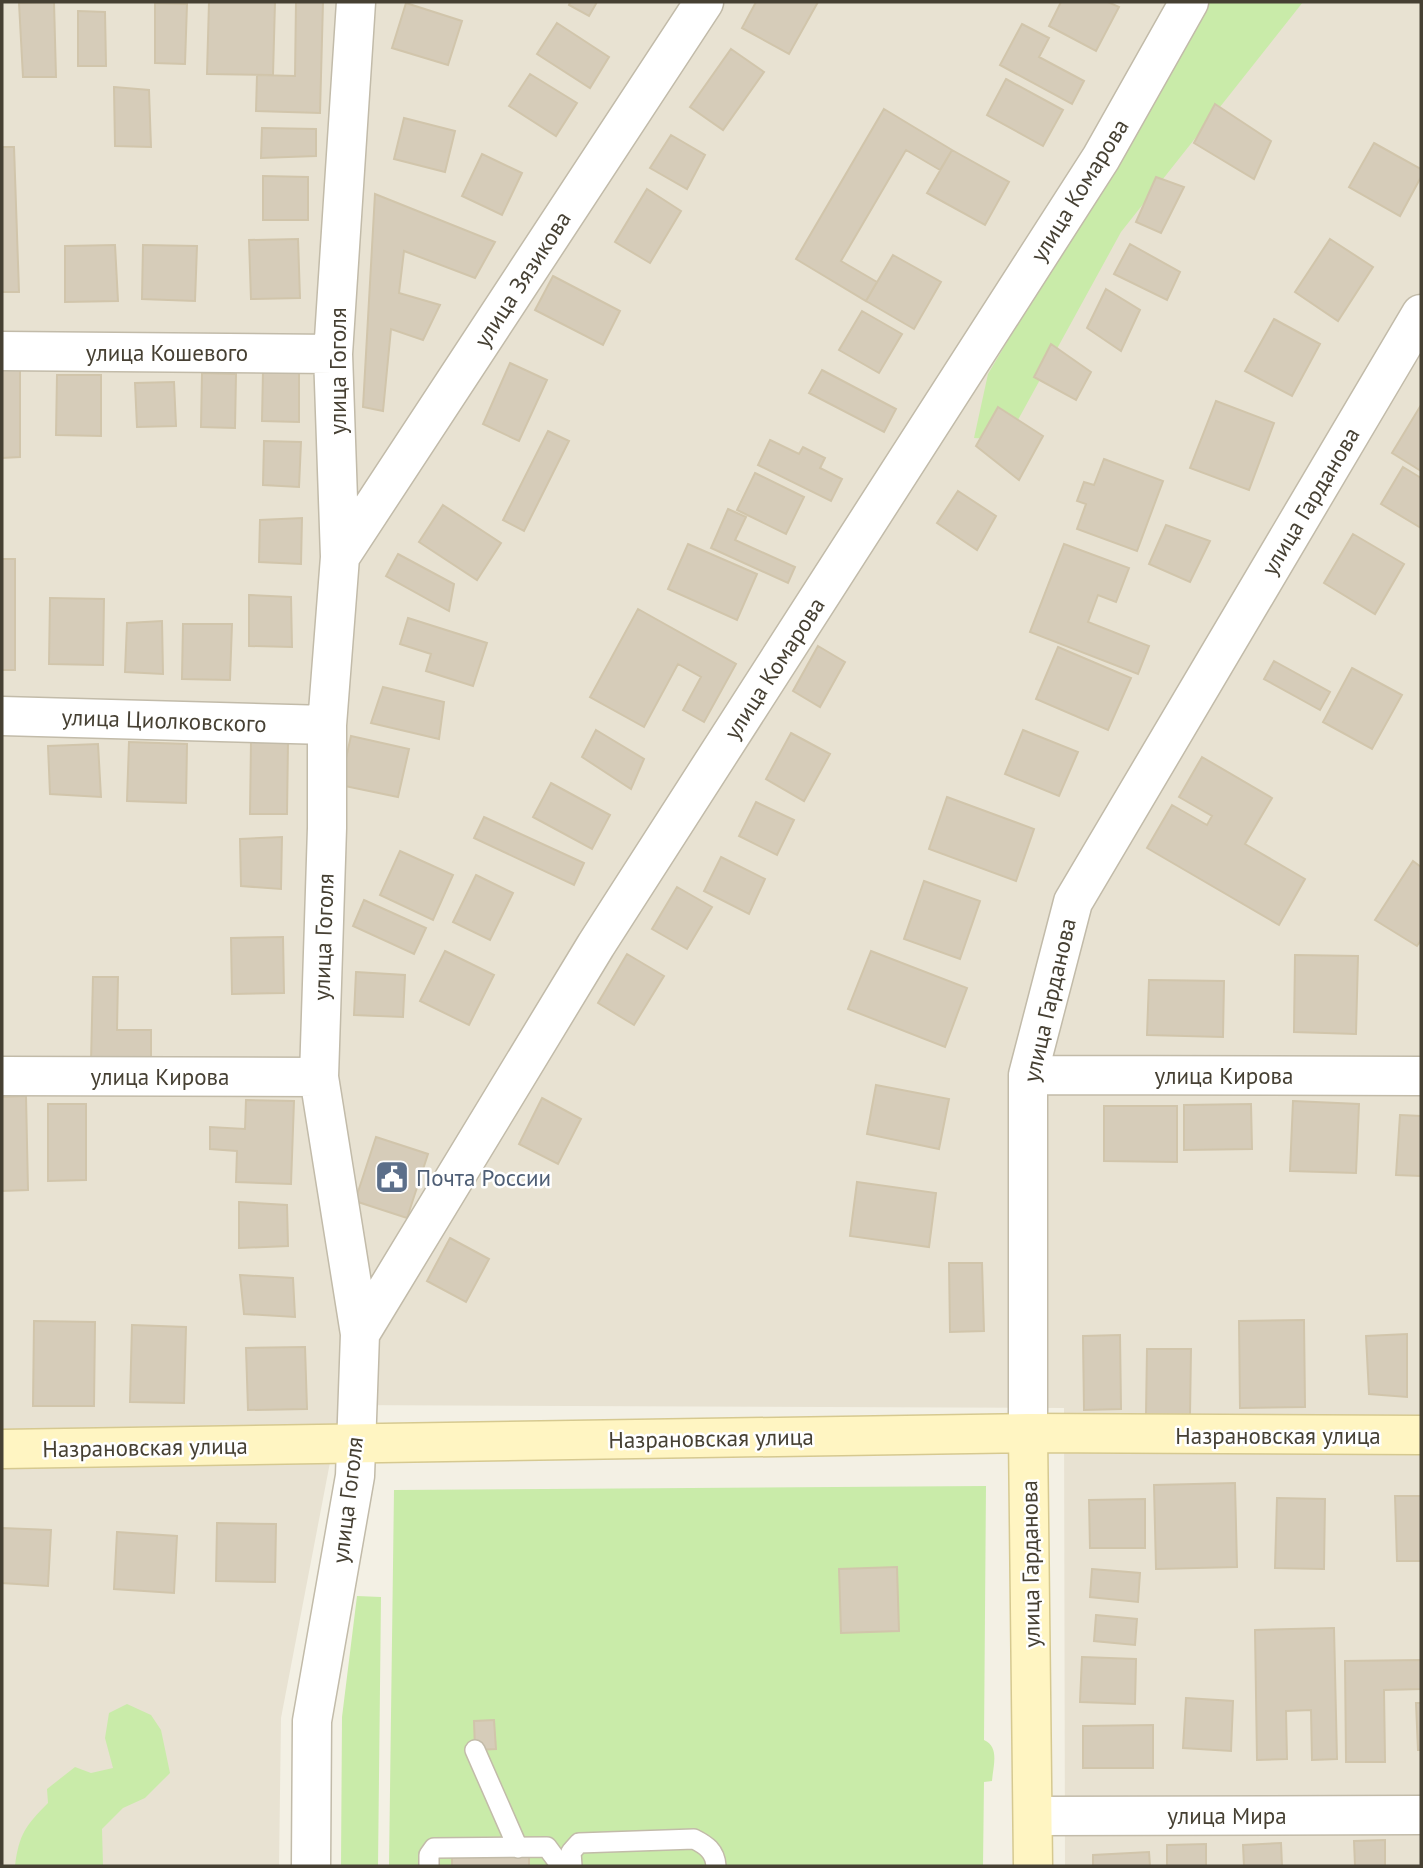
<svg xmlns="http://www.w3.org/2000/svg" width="1423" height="1868" viewBox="0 0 1423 1868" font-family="'PT Sans',sans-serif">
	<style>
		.residential { fill: #e8e2d2 }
		.green { fill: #c9eba9 }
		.building { fill: #d6ccb9; stroke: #d1c5ab; stroke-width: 2 }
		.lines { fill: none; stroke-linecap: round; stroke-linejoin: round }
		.lane-casing { stroke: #c2bba9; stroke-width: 22 }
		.street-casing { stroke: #c2bba9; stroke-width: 41 }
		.secondary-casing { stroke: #d6c990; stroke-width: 41 }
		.lane { stroke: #fff; stroke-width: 19 }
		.street { stroke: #fff; stroke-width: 38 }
		.secondary { stroke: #fff5c2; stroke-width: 38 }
		.labels { text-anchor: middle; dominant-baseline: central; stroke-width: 5; stroke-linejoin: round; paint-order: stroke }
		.street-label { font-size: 23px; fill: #464033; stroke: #fff }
		.service-label { font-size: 23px; fill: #4e5e75; stroke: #fff; text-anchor: start }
	</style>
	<rect width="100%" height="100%" fill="#f3f0e4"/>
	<path class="residential" d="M2,2H1421V1866H1065L1064,1408L341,1405L281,1718L279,1866H2Z"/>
	<path class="green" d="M1208,2H1303L1121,232L1007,440L974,438L988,374Z
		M986,1486L984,1740C1000,1747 993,1766 992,1781L984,1782L983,1866H389L394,1490Z
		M357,1596L381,1597L378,1866H341L342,1717Z
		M127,1704L151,1715L161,1730L170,1773L145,1798L123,1808L102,1829L103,1866H15C19,1834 26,1825 48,1803L47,1789L75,1767L91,1773L113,1768L105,1738L109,1713Z"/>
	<path class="building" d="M54,2L56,77H23L19,3Z
		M209,2H275L273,75L207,74Z
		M296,2H323L320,113L256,111L257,75L295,76Z
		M570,2H597L589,16L569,5Z
		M756,2H818L789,54L742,28Z
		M1061,2H1108L1119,7L1096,51L1049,26Z
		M155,3L187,4L185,64L155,63Z
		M406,3L462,21L448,65L392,48Z
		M78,11L105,12L106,66H78Z
		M557,23L609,57L590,88L537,54Z
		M1022,24L1049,38L1039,57L1084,81L1072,104L1000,65Z
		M731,49L764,72L723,130L690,107Z
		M530,74L577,103L556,136L509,106Z
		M1006,79L1063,110L1043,146L987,115Z
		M114,87L149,90L151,147L115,146Z
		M1215,104L1271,141L1254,179L1194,143Z
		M884,109L952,150L940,170L906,150L841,261L877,282L866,301L796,259Z
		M404,118L455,131L445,172L394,159Z
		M262,128L316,129V156L261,158Z
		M671,135L705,155L687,189L650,168Z
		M1374,143L1421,169V177L1400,216L1349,187Z
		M2,147H14L19,292H2Z
		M952,150L1009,182L985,225L927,193Z
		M482,154L522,173L502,215L462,196Z
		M263,176L308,177V220H263Z
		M1156,177L1184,187L1161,233L1136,222Z
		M647,189L681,211L650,263L615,242Z
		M375,194L495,242L475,278L404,251L399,293L440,305L423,340L391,329L383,411L363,407Z
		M298,239L300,298L251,299L249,240Z
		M1330,239L1373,267L1338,321L1295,292Z
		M1130,244L1180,272L1167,300L1114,274Z
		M115,245L118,301L65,302V246Z
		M143,245L197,246L195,301L142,299Z
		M893,255L941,282L914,329L866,301Z
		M553,276L620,311L603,345L535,310Z
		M1106,289L1140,310L1121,351L1087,328Z
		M862,311L902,334L879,373L839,350Z
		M1274,319L1320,344L1292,396L1245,371Z
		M1051,344L1091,372L1076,400L1034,377Z
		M2,360H20V457L2,458Z
		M510,363L547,380L519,441L483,424Z
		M822,370L896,409L884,432L809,393Z
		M263,371L299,372V422L262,421Z
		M202,373L236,374L235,428L201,427Z
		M57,375H101V436L56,435Z
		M174,382L176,426L137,427L135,383Z
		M1216,401L1274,423L1249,490L1190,468Z
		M1421,405V471L1392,453Z
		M998,407L1043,436L1019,480L976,446Z
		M548,431L569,441L524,531L503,520Z
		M770,440L799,454L803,447L825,458L820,468L842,479L831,501L758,465Z
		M264,441L301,442L299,487L263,485Z
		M1104,459L1163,481L1137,551L1077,529L1086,504L1077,501L1084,482L1094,485Z
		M1403,467L1421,478V528L1381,504Z
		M755,473L804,497L786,534L737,510Z
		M958,491L996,516L977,550L937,523Z
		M443,505L501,543L477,580L419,542Z
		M728,509L746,517L735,540L795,567L788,583L711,548Z
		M302,518L301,564L259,562L260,520Z
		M1166,525L1210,541L1190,582L1149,564Z
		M1353,534L1404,564L1375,614L1324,583Z
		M688,544L757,574L737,620L668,589Z
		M1064,544L1129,568L1116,602L1098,595L1088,622L1149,646L1138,674L1030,632Z
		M398,554L454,584L449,611L386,576Z
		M2,559H15V670H2Z
		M249,595L291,597L292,647L249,646Z
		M50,598L104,599L103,665L49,664Z
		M638,609L736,664L704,722L683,710L701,677L678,664L644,727L590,697Z
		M408,618L487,643L473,686L426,671L431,654L400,644Z
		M162,621L163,674L125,672L127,623Z
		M183,624H232L230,680L182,679Z
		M818,646L845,662L820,707L793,691Z
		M1058,647L1131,678L1108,730L1036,699Z
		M1274,661L1330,692L1320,710L1264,679Z
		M1352,668L1402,695L1372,749L1323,722Z
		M383,687L444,702L439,739L371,723Z
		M596,730L644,759L631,789L582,757Z
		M1023,730L1078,752L1059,796L1005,774Z
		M791,733L830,754L804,801L766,779Z
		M351,736L409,749L398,797L340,785Z
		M251,741L288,742L287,814H250Z
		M129,742L187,744L186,803L127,801Z
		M98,744L101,797L50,794L48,746Z
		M1202,757L1272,798L1245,844L1305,879L1279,925L1147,848L1172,805L1207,825L1212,816L1179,797Z
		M551,783L610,815L592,849L533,817Z
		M947,797L1034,829L1016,881L929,849Z
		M756,802L794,820L777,855L739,836Z
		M484,817L584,863L574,885L474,838Z
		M282,837L281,889L241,886L240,839Z
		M400,851L453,875L433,920L380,895Z
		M721,857L765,879L749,914L704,891Z
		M1413,861L1421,867V940L1417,946L1375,920Z
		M476,875L513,893L490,940L453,922Z
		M924,881L980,901L960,959L904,939Z
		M677,887L712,907L687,949L652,929Z
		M364,900L426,928L414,954L353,926Z
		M283,937L284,993L232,994L231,938Z
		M445,951L494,975L469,1025L420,1001Z
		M871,951L967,988L945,1047L848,1009Z
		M627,954L664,976L634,1025L598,1003Z
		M1295,955L1358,956L1356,1034L1294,1032Z
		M356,972L405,975L403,1017L354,1015Z
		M93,977H118L117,1030H151V1063L91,1062Z
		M1149,980L1224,981L1223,1037L1147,1035Z
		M876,1085L949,1099L939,1149L867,1134Z
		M26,1096L28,1190L2,1191V1097Z
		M542,1098L581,1119L558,1164L519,1144Z
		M246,1100L294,1101L291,1184L236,1182L237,1151L210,1149V1127L245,1129Z
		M1293,1101L1359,1104L1356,1173L1290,1171Z
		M48,1104H86V1180L48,1181Z
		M1251,1104L1252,1149L1184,1150V1105Z
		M1104,1106H1177V1162L1104,1161Z
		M1400,1115L1421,1116V1176L1396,1175Z
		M376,1137L428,1154L407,1218L355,1201Z
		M857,1182L936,1193L929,1247L850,1236Z
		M239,1202L287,1205L288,1246L239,1248Z
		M450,1238L489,1259L466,1302L427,1281Z
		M949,1263H982L984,1331L950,1332Z
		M240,1275L293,1278L295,1317L244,1314Z
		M1304,1320L1305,1407L1240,1408L1239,1321Z
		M34,1321L95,1322L94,1406H33Z
		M132,1325L186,1327L184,1403L130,1402Z
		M1407,1334V1397L1369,1394L1366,1336Z
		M1120,1335L1121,1409L1084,1410L1083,1336Z
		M305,1347L307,1409L248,1410L246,1348Z
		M1147,1349H1191L1190,1415H1146Z
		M1235,1483L1237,1567L1156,1569L1154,1485Z
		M1395,1496H1421V1561H1397Z
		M1277,1498L1325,1499L1324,1569L1275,1568Z
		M1145,1499V1548H1090L1089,1500Z
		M217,1523L276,1524L275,1582L216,1581Z
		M2,1528L51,1530L48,1586L2,1583Z
		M117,1532L177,1536L174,1593L114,1589Z
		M897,1567L899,1631L841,1633L839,1569Z
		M1092,1569L1140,1573L1138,1602L1090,1597Z
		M1096,1615L1137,1619L1135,1645L1094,1641Z
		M1334,1628L1337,1759L1312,1760L1311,1710L1286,1711L1287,1759L1257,1760L1255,1630Z
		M1082,1657L1136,1659L1135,1704L1080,1702Z
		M1421,1660V1689L1384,1690L1385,1762H1346L1345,1661Z
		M1186,1698L1233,1701L1231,1751L1183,1748Z
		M1416,1703H1421V1750H1418Z
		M494,1720L496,1749L475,1750L474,1721Z
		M1153,1725V1768H1083V1726Z
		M1385,1840V1866H1355L1354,1841Z
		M1281,1843L1282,1866H1244L1243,1845Z
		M1206,1844V1866H1167V1845Z
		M1149,1852L1150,1866H1093V1855Z
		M529,1854V1866H452V1855Z"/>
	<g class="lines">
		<g class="lane-casing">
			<path id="lane" d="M475,1750L518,1848
				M429,1866V1855L434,1848L547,1847L561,1866
				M572,1866L571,1852L579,1843L694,1839C706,1845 715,1851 716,1866"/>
		</g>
		<g class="street-casing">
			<path id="street" d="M2,351L333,354
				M340,557L704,2
				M2,716L327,725
				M1028,1075L1421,1076
				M2,1076L319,1077
				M360,1334L596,945L1101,158L1189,2
				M1028,1433V1075L1073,902L1421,314
				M1033,1816L1421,1815
				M311,1866L312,1721L355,1476L360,1334L319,1077L327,828V725L340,557L333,354L356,2"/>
		</g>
		<g class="secondary-casing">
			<path id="secondary" d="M1028,1433L1033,1866
				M2,1449L1028,1433L1421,1435"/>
		</g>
		<use href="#lane" class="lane"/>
		<use href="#street" class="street"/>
		<use href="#secondary" class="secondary"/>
	</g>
	<defs>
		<g id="civic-square" transform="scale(1.75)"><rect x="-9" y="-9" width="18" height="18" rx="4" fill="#5c6f8a" stroke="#fff"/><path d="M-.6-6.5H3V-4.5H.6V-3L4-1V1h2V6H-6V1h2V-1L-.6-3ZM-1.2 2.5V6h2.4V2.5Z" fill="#fff"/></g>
	</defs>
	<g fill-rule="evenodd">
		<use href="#civic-square" x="392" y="1177"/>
	</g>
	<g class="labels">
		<g class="street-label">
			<text transform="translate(1079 190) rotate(-58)">улица Комарова</text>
			<text transform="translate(522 279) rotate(-57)">улица Зязикова</text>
			<text x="167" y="352">улица Кошевого</text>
			<text transform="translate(337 371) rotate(-90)">улица Гоголя</text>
			<text transform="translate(1310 501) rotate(-59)">улица Гарданова</text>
			<text transform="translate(774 668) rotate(-57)">улица Комарова</text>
			<text transform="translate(164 720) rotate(2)">улица Циолковского</text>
			<text transform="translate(323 937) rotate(-88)">улица Гоголя</text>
			<text transform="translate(1049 1000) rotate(-77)">улица Гарданова</text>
			<text x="1224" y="1075">улица Кирова</text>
			<text x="160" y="1076">улица Кирова</text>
			<text x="1278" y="1435">Назрановская улица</text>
			<text transform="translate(711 1438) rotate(-1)">Назрановская улица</text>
			<text transform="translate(145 1447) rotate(-1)">Назрановская улица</text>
			<text transform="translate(347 1500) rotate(-83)">улица Гоголя</text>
			<text transform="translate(1030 1564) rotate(-91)">улица Гарданова</text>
			<text x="1227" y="1815">улица Мира</text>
		</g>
		<g class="service-label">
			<text x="416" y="1177">Почта России</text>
		</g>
	</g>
	<rect width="1423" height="1868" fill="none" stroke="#464033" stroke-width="7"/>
</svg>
